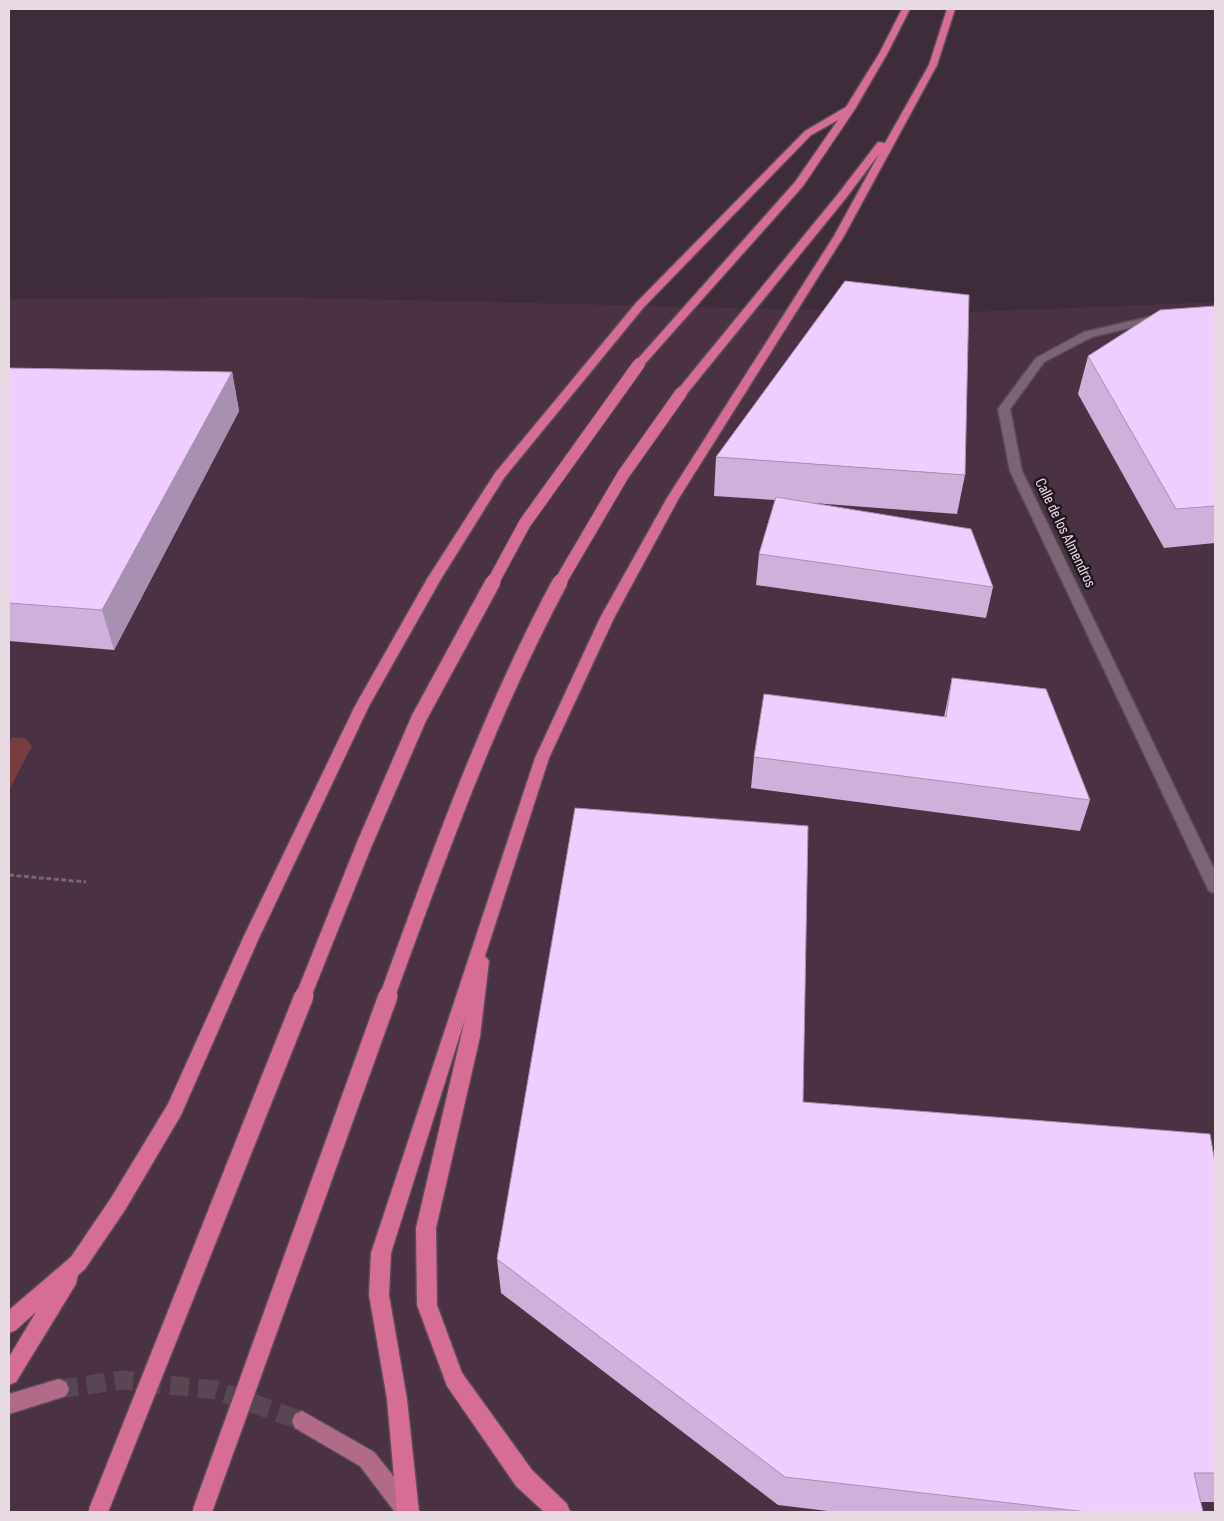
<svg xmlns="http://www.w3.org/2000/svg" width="1224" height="1521" viewBox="0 0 1224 1521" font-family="'Sofia Sans Condensed',sans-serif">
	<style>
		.built { fill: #4b3144 }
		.green { fill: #773d3f }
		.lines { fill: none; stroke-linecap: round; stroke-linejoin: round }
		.major-tunnel { stroke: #584653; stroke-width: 19; stroke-dasharray: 19 9; stroke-linecap: butt }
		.minor-casing { stroke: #5b4b57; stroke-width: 3 }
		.major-casing { stroke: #5b4b57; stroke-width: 3 }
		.highway-casing { stroke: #5b4b57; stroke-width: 3 }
		.path { stroke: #766572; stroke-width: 3; stroke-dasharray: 5 2.5; stroke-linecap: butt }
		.minor { fill: #7b6575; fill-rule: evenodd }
		.major { fill: #b16a88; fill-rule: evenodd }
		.highway { fill: #d56d94; fill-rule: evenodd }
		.highway-bridge-far2-casing { stroke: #5b4b57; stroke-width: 14; stroke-linecap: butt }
		.highway-bridge-far1-casing { stroke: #5b4b57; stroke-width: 18; stroke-linecap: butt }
		.highway-bridge-casing { stroke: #5b4b57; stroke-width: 22; stroke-linecap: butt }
		.highway-bridge-far2 { stroke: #d56d94; stroke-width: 12 }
		.highway-bridge-far1 { stroke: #d56d94; stroke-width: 15 }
		.highway-bridge { stroke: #d56d94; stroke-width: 19 }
		.wall { fill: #ceb0db }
		.shaded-wall { fill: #a890b2 }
		.building { fill: #f0cdff; stroke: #a890b2 }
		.labels { text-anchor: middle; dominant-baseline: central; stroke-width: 5; stroke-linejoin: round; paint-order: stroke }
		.street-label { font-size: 16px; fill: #e7dae3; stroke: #20171e }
	</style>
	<rect width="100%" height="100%" fill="#3f2c3a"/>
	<path class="built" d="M279,297L948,313L1215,302V1512H9V299Z"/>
	<path class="green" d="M12,737L25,738L32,746L9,790V745Z"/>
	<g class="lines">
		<path class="major-tunnel" d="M59,1389L122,1380L216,1390L302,1421"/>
		<g class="minor-casing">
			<path id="minor" d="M1162,314L1166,315V319L1092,337L1044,362L1010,409L1022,471L1215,871V893L1209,891L1207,887L1010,471L998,409L1036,358L1084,332Z"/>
		</g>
		<g class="major-casing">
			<path id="major" d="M59,1379L66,1382L69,1389L66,1396L9,1414V1394Z
				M302,1411L374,1452L416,1504L419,1512H395L360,1466L295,1428L292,1421L295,1414Z"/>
		</g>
		<g class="highway-casing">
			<path id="highway" d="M902,9H910L887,54L855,109L803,186L643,366H635V362L795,182L838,120L811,135L644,307L504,478L441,579L369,706L259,938L181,1115L125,1210L85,1269L78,1275L76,1284L16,1382L9,1385V1357L36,1312L16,1330L9,1333V1310L71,1257L111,1198L168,1104L243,938L355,706L427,579L495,473L636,303L805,131L846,107L879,54Z
				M947,9H955L937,65L844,236L679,498L614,618L549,758L485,956L489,961L480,1037L436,1228L437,1305L462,1373L532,1470L567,1504L570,1512H544L516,1486L447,1386L417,1305L416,1228L465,1019L391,1253L389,1295L407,1399L419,1512H397L387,1399L369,1295L371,1253L535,758L600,618L667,498L834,236L879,154L846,198L685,396L681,397L675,393L838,194L878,142L885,143L929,65Z"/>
		</g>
		<path class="path" d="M9,875L86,882"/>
		<use href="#minor" class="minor"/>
		<use href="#major" class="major"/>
		<use href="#highway" class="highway"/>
		<g class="highway-bridge-far2-casing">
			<path id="highway-bridge-far2" d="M492,584L525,523L639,364
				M559,584L623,475L681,393"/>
		</g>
		<g class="highway-bridge-far1-casing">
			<path id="highway-bridge-far1" d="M303,997L364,845L419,718L493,582
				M387,997C438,857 489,714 560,582"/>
		</g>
		<g class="highway-bridge-casing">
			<path id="highway-bridge" d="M98,1512L304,996
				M202,1512L388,996"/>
		</g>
		<use href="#highway-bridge-far2" class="highway-bridge-far2"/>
		<use href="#highway-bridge-far1" class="highway-bridge-far1"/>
		<use href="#highway-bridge" class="highway-bridge"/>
	</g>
	<path class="wall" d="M1215,306V543L1164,548L1078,394L1088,356Z
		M9,368L232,372L239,411L114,650L9,641Z
		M716,457L965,475L957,514L813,503L993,587L986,618L756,585L759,554L775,500L714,496Z
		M952,678L1090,800L1080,831L751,788L754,757L944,717Z
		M803,1102L1215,1163V1502H1201L1203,1512H836L778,1505L501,1293L497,1259Z"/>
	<path class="shaded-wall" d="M232,372L239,411L114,650L102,610Z"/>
	<path class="building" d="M845,281L969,295L965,475L716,457Z
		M1215,306V506L1176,509L1088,356L1160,310Z
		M9,368L232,372L102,610L9,603Z
		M776,497L971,529L993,587L759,554Z
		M952,678L1046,689L1090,800L754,757L764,694L946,717Z
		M575,808L808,826L803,1102L1210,1134L1215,1163V1473H1194L1203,1512H1087L785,1477L497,1259Z"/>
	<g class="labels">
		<g class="street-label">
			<text transform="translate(1065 533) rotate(64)">Calle de los Almendros</text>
		</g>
	</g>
	<rect width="1224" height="1521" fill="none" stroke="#e7dae3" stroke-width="20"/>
</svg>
